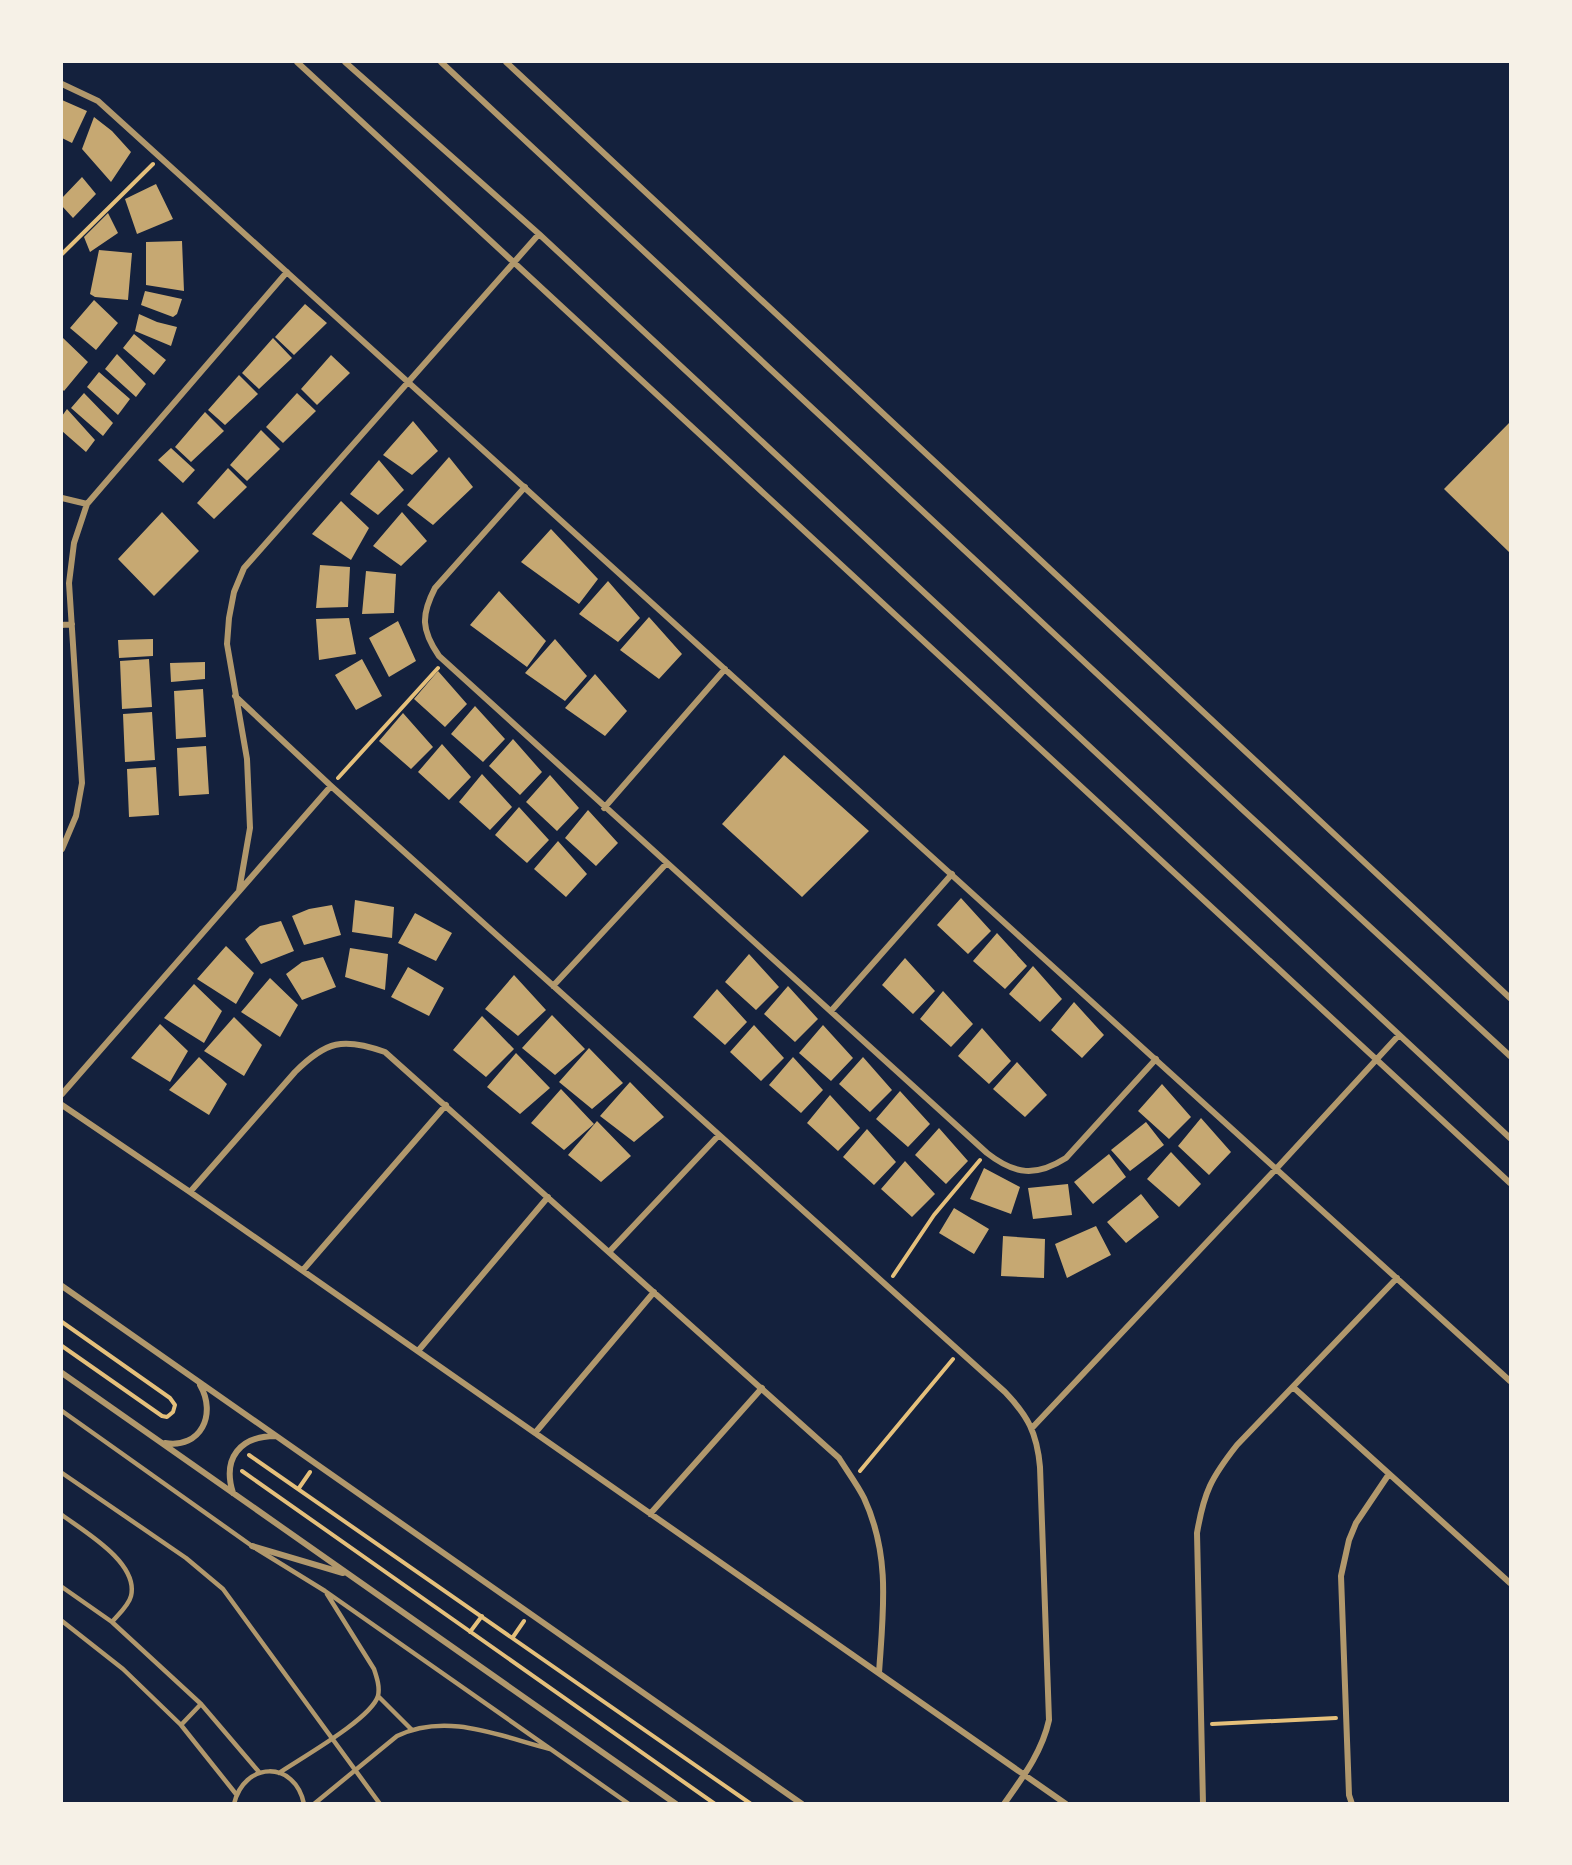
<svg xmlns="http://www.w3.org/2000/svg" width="1572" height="1865" viewBox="0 0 1572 1865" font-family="Ubuntu,sans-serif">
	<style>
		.building { fill: #c6a872 }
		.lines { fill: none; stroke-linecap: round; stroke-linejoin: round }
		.path { stroke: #e5c07b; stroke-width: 4 }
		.service { stroke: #b1986c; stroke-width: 4.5 }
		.minor { stroke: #b1986c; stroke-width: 6 }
	</style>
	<rect width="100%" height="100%" fill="#14213d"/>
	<path class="building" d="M62,100L87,111L72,143L62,138Z
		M94,117L112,131L131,152L111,182L82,149Z
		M82,177L96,194L73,218L62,206V198Z
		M156,184L173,219L137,234L125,199Z
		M108,213L118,233L90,252L84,237Z
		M182,241L184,291L146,285V242Z
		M99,250L132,253L128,300L95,297L90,294Z
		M145,291L182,299L177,314L173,317L141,305Z
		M94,300L118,323L96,350L70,328Z
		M305,304L327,323L294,355L275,337Z
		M139,314L157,322L177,327L171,346L135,331Z
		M134,334L166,360L154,375L123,348Z
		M63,338L88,362L64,391L62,389V340Z
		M273,338L292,358L259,389L242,373Z
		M117,354L146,384L136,397L105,369Z
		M331,355L350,373L317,405L301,389Z
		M99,372L130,399L118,415L87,387Z
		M239,375L258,394L225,425L208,410Z
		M84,393L113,423L103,436L71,408Z
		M297,393L316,411L283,443L266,427Z
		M67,409L95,440L86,452L62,431V416Z
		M205,412L224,431L191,462L175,447Z
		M413,421L438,451L412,475L383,455Z
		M1510,422V553L1444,489Z
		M261,430L280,449L247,481L230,465Z
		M171,448L195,470L183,483L158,460Z
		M449,457L473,487L433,525L407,505Z
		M379,460L404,490L378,515L350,494Z
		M228,468L247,487L214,519L197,503Z
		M341,501L369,528L351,560L312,534Z
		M162,512L199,551L154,596L118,559Z
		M402,512L427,541L401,566L373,546Z
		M551,529L598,579L579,604L521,562Z
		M320,565L350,567L348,607L316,608Z
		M366,571L396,574L394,613L362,614Z
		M608,581L640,618L618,642L579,614Z
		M499,591L546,641L527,667L470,625Z
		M649,617L682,654L659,679L620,650Z
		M349,618L356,654L319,660L316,619Z
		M398,621L416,661L389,677L369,638Z
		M153,639V656L119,658L118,640Z
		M555,639L587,676L565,701L525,673Z
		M149,659L152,707L122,709L120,661Z
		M362,659L382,696L356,710L335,675Z
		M205,662V679L171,682L170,663Z
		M438,671L467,704L445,727L414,699Z
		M595,674L627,711L605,736L565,708Z
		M203,689L206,737L176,739L174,691Z
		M475,706L505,739L483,762L451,734Z
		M152,712L155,760L125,762L123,714Z
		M403,713L433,747L411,769L379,741Z
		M513,739L542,772L520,795L489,766Z
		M442,744L471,777L449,800L418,772Z
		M206,746L209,794L179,796L177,748Z
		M784,755L869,831L802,897L722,824Z
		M156,767L159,815L129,817L127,769Z
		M482,774L512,807L490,830L459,802Z
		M550,775L579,808L557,831L526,802Z
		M519,807L549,840L527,863L495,835Z
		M588,810L618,843L596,866L565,838Z
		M558,841L587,874L566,897L534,869Z
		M961,898L991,931L968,954L937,925Z
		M355,900L394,907L392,938L352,932Z
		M332,905L341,935L304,945L292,916L309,909Z
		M415,913L452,933L436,961L398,943Z
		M281,921L294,951L261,964L245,939L260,926Z
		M997,933L1027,966L1005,989L973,961Z
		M226,946L254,973L236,1004L197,979Z
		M350,948L388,954L385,990L345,977Z
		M749,954L779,987L756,1010L725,982Z
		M323,957L336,987L302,1000L286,974L302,962Z
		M905,958L935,991L913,1014L882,985Z
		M1033,966L1062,999L1040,1022L1009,994Z
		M408,967L444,988L429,1016L391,997Z
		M514,975L546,1010L518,1036L485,1009Z
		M270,978L298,1005L280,1037L241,1012Z
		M194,984L222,1011L204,1043L164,1018Z
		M788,986L818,1019L795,1042L764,1014Z
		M717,989L747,1022L725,1045L693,1017Z
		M943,991L973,1024L951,1047L920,1019Z
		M1074,1002L1104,1035L1082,1058L1051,1030Z
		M552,1015L585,1049L555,1075L522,1048Z
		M482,1016L514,1049L486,1077L453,1050Z
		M234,1017L262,1045L244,1076L204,1051Z
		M160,1024L188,1051L170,1082L131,1058Z
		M754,1025L784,1058L761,1081L730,1052Z
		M823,1025L853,1058L831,1081L799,1053Z
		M982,1028L1011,1061L989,1084L958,1056Z
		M589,1048L623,1083L592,1109L559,1082Z
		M516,1053L550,1088L520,1114L487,1087Z
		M199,1057L227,1084L209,1115L169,1090Z
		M793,1057L823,1090L801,1113L769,1085Z
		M863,1057L892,1090L870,1112L839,1084Z
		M1017,1062L1047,1095L1025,1117L993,1089Z
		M630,1082L664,1117L634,1142L600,1116Z
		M1162,1084L1191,1117L1169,1139L1138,1111Z
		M561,1089L594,1124L564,1150L531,1123Z
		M900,1091L930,1124L908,1147L876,1119Z
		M830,1095L860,1128L838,1151L807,1123Z
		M1201,1118L1231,1152L1209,1175L1178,1146Z
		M597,1121L631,1156L601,1182L568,1155Z
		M1146,1122L1164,1145L1130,1171L1111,1150Z
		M939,1128L968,1161L946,1184L915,1155Z
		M867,1129L896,1162L874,1185L843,1157Z
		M1171,1152L1201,1184L1179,1207L1147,1179Z
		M1109,1154L1126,1177L1093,1204L1074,1182Z
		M905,1161L935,1194L912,1217L881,1189Z
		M984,1168L1020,1187L1011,1214L970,1199Z
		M1068,1184L1072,1215L1033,1219L1028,1188Z
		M1141,1194L1159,1217L1126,1243L1107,1222Z
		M954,1208L989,1229L974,1254L939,1233Z
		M1096,1226L1111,1255L1067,1278L1055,1244Z
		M1003,1236L1045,1239L1044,1278L1001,1276Z"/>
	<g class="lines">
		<path class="path" d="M62,254L153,164
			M338,778L438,668
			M893,1276L934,1215L980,1160
			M62,1322L170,1398L175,1405L173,1412L167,1417L162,1416L62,1346
			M249,1455L751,1804
			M242,1471L715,1804
			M860,1471L953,1359
			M299,1488L310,1472
			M470,1632L482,1616
			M513,1637L524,1621
			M1212,1724L1336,1718"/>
		<path class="service" d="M62,1411L252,1546L325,1591L629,1804
			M62,1473L186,1558L223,1589L380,1804
			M62,1515C85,1532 139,1563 131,1596C129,1605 118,1615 112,1622
			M62,1587L112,1622L201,1704L259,1772
			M62,1621L123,1669L181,1725L236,1794
			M378,1696L411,1729
			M181,1725L201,1704
			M279,1773C301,1758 371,1719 378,1696C380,1687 377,1678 374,1669L327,1594
			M234,1804C244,1761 295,1760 304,1804
			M314,1804L397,1736C447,1712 499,1736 550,1749"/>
		<path class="minor" d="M297,62L1510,1183
			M345,62L539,234L1510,1138
			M441,62L1242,809L1510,1056
			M506,62L1510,998
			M62,84L98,101L1510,1381
			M525,487L435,588C421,615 421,630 439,656L987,1153C1015,1175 1036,1177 1066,1158L1156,1059
			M62,498L87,504
			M62,625L72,624
			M235,696L331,786L1005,1392C1028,1416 1037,1433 1040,1467L1049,1720C1042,1752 1023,1777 1004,1804
			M604,808L725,669
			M62,849L76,816L82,783L69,583L74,543L87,504L287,272
			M239,891L250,828L247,759L227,644L229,618L234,592L244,568L539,234
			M553,986L666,864
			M831,1011L952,874
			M62,1094L331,786
			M62,1105L190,1192L1066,1804
			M190,1192L295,1072C326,1041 343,1037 385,1052L839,1458C847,1471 857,1484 864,1498C891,1556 883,1612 879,1673
			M609,1252L719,1135
			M303,1270L446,1105
			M62,1286L802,1804
			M418,1351L548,1197
			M62,1373L676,1804
			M1293,1387L1510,1583
			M1032,1428L1276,1169L1399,1035
			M535,1433L654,1292
			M165,1443C201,1449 217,1414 200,1385
			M233,1493C222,1458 240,1436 276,1436
			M650,1514L762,1388
			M252,1546L343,1573
			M1203,1804L1197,1533C1204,1492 1211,1478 1237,1445L1397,1278
			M1352,1804L1349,1795L1341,1576L1349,1540L1356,1523L1389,1474"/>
	</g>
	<rect width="1572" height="1865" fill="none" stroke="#f6f1e7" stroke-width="126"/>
</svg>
